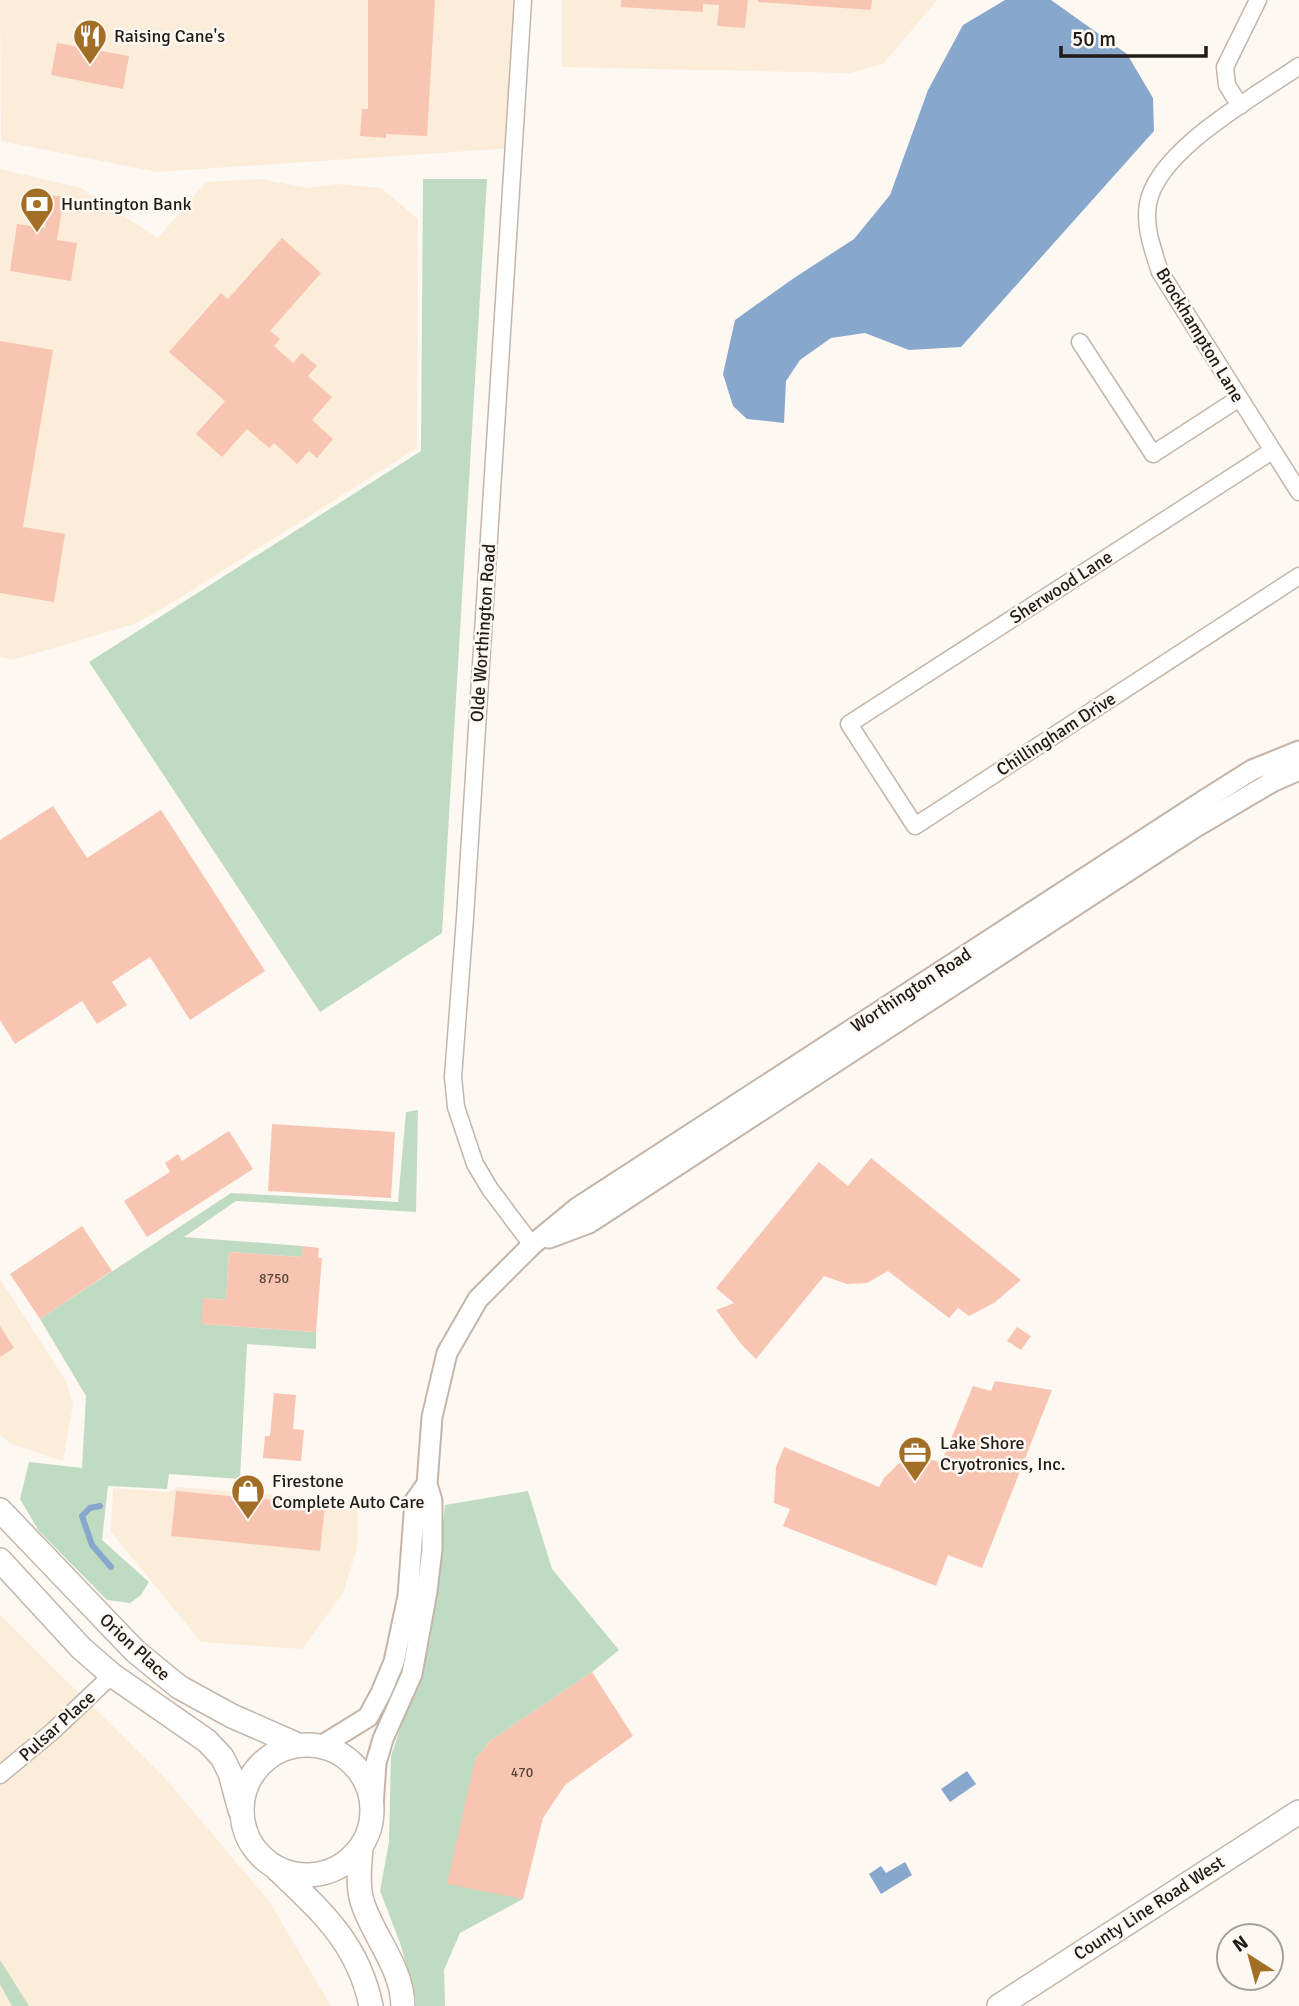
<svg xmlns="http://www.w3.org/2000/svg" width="1299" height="2006" viewBox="0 0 1299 2006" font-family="Signika,sans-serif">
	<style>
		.commercial { fill: #fbedd9 }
		.green { fill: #bfdbc1 }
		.water { fill: #88a7cc }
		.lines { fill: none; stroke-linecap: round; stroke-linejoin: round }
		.stream { stroke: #88a7cc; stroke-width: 6 }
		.building { fill: #f8c5b2 }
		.minor-casing { stroke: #c4b5aa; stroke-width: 19 }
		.tertiary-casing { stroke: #c4b5aa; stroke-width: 23 }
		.secondary-casing { stroke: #c4b5aa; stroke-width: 26 }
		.minor { stroke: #fff; stroke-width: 16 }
		.tertiary { stroke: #fff; stroke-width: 19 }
		.secondary { stroke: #fff; stroke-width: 23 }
		.labels { text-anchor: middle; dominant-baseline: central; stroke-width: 5; stroke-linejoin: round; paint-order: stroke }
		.number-label { font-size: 14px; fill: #57463e }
		.poi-label { font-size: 18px; fill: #211c17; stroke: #fef8f3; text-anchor: start }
		.street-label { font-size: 18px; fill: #211c17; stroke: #fef8f3 }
	</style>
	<rect width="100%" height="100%" fill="#fef8f3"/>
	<path class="commercial" d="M0,0H524L514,148L157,172L1,141Z
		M562,0H937L884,63L850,73L562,67Z
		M0,169L81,188L158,238L206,182L261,179L308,188L337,184L381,188L418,219L417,448L164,608L134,624L13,660L0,657Z
		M0,1279L66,1381L73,1404L63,1461L11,1444L0,1435Z
		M178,1487L358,1501L357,1548L343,1593L302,1649L201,1642L111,1532L113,1488L169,1492Z
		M0,1615L165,1778L269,1901L331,2006H0Z"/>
	<path class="green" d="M423,179H487L442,933L320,1012L89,662L421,451Z
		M418,1110L416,1212L236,1201L184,1237L302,1246V1257L229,1252L226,1300L203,1298L202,1324L316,1332V1349L247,1344L240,1479L169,1474L167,1489L108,1486L102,1540L149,1582L141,1595L130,1603L107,1600L39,1531L20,1499L29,1462L82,1468L86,1396L40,1319L231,1193L398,1202L406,1112Z
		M528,1491L552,1569L619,1650L592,1672L490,1741L475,1760L523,1899L460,1933L444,1970L445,2006H416V1999L400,1943L380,1891L389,1842L391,1756L430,1641L445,1505Z
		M0,1960L29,2006H12L0,1984Z"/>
	<path class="water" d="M1005,0H1051L1127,54L1153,98L1154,131L961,347L909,350L865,333L831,338L800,360L786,381L784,423L747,419L733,406L723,374L735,320L794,278L854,239L890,195L928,90L963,25Z
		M967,1771L976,1784L950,1802L941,1789Z
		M905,1862L912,1875L881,1894L869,1874L881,1866L886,1873Z"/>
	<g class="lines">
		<path class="stream" d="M100,1506L90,1508L82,1516L92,1545L111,1567"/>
	</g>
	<path class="building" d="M368,0H435L427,136L386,134V138L360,136L362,109H368Z
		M621,0H748L745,28L717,26L719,5L703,4V12L621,7Z
		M758,0H872L871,10L758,2Z
		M57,43L129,56L123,89L51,75Z
		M50,195L64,197L57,240L77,243L71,281L10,271L17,224L45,228Z
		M282,238L321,273L270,331L280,339L274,346L293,363L302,353L317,366L308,376L332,397L312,420L333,439L317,458L309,451L297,464L274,443L269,448L247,429L222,457L196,434L225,401L169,352L221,293L228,299Z
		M0,341L53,350L23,527L65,534L54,602L0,593Z
		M53,806L87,858L161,810L265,971L190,1020L150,957L112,982L127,1005L97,1024L82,1001L15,1044L0,1020V840Z
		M272,1124L395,1132L391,1198L268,1191Z
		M229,1131L253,1169L147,1237L124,1201L170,1172L165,1163L178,1154L182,1161Z
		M871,1158L1021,1280L994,1303L969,1316L958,1308L949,1318L888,1271L867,1283L847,1284L824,1276L756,1359L741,1344L716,1310L734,1303L716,1288L819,1162L848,1186Z
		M82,1226L112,1271L40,1319L10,1274Z
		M302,1246L319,1248L318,1258H322L316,1332L201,1324L203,1298L226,1300L229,1252L302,1257Z
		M0,1326L14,1348L0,1357Z
		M1017,1327L1031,1336L1021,1350L1007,1341Z
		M995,1381L1052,1390L982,1568L948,1555L936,1586L783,1526L790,1509L774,1503L776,1467L784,1447L879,1487L884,1478L898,1464L915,1458H927L941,1463L973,1386L991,1391Z
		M274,1393L296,1395L293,1429L304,1430L301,1461L263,1458L265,1436H270Z
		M176,1491L325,1505L320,1551L171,1536Z
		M592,1672L633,1736L565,1785L543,1818L523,1899L447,1884L475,1760L490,1741Z"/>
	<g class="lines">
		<g class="minor-casing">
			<path id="minor" d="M523,0L465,918L453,1077L456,1107L475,1164L490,1189L532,1245
				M1299,66C1256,96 1157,150 1148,204C1144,227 1153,250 1160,272L1299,492
				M1240,106L1227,85L1225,67L1258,0
				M1080,342L1153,454L1238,399
				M1272,451L849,724L915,826L1299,576
				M0,1775L53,1731L112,1675"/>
		</g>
		<g class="tertiary-casing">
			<path id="tertiary" d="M549,1238L589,1223L1194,828L1272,782L1299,770
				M321,1746L368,1717L381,1693L394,1662L408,1596L415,1501L427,1484
				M373,1807L376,1763L383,1739L412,1674L427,1591L432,1549V1501L427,1484L432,1417L447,1353L478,1299L532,1245L577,1208L1203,801L1252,770L1299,751"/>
		</g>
		<g class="secondary-casing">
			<path id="secondary" d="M0,1510L135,1651L179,1687L232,1716L298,1745
				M0,1560L81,1648L112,1675L207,1741L222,1757L230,1773L240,1810
				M242 1810a65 65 0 1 1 130 0a65 65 0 1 1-130 0Z
				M361,1847C360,1864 357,1883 362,1901C373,1937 402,1966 403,2006
				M277,1869C321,1911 358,1943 371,2006
				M999,2006L1299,1812"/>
		</g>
		<use href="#minor" class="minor"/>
		<use href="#tertiary" class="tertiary"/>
		<use href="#secondary" class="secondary"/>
	</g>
	<defs>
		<g id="restaurant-pin" transform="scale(1.75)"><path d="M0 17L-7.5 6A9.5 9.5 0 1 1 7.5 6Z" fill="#a36f27" stroke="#fef8f3"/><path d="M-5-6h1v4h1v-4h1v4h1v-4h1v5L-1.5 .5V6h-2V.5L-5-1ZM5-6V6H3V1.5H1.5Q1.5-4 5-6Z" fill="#fff"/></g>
		<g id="bank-pin" transform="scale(1.75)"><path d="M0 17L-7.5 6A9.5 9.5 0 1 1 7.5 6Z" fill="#a36f27" stroke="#fef8f3"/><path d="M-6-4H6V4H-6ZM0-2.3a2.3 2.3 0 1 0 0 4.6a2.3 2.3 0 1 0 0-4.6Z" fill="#fff"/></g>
		<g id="office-pin" transform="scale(1.75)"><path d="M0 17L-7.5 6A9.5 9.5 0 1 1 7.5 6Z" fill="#a36f27" stroke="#fef8f3"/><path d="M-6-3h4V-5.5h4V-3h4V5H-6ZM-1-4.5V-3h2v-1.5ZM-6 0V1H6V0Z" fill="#fff"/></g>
		<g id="shop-pin" transform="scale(1.75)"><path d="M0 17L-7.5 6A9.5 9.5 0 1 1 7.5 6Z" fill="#a36f27" stroke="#fef8f3"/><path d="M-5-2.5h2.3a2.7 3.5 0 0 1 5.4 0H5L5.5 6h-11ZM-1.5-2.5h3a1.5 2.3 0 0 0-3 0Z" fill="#fff"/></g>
	</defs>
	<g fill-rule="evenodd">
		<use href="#restaurant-pin" x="90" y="36"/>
		<use href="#bank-pin" x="37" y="204"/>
		<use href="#office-pin" x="915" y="1453"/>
		<use href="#shop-pin" x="248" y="1491"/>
	</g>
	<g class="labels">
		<g class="number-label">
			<text x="274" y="1278">8750</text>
			<text x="522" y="1772">470</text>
		</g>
		<g class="poi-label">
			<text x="114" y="36">Raising Cane's</text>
			<text x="61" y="204">Huntington Bank</text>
			<text x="940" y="1443">Lake Shore<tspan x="940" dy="21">Cryotronics, Inc.</tspan></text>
			<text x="272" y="1481">Firestone<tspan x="272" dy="21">Complete Auto Care</tspan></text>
		</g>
		<g class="street-label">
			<text transform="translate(1200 335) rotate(59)">Brockhampton Lane</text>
			<text transform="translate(1061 587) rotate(-33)">Sherwood Lane</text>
			<text transform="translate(483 633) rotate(-86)">Olde Worthington Road</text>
			<text transform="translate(1056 734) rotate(-33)">Chillingham Drive</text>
			<text transform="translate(911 990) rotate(-33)">Worthington Road</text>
			<text transform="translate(135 1647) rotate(43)">Orion Place</text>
			<text transform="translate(57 1726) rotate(-42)">Pulsar Place</text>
			<text transform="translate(1149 1908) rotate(-33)">County Line Road West</text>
		</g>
	</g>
	<g transform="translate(1250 1957) rotate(324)"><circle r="33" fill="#fef8f3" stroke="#a6a09b" stroke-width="2"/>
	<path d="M0-5L12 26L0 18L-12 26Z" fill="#a36f27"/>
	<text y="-10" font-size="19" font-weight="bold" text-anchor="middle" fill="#211c17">N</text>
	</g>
	<path d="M1061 46v10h145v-10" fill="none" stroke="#211c17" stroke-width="3.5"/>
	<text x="1072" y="46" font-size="21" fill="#211c17" stroke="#fef8f3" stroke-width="5" paint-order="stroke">50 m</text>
</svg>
